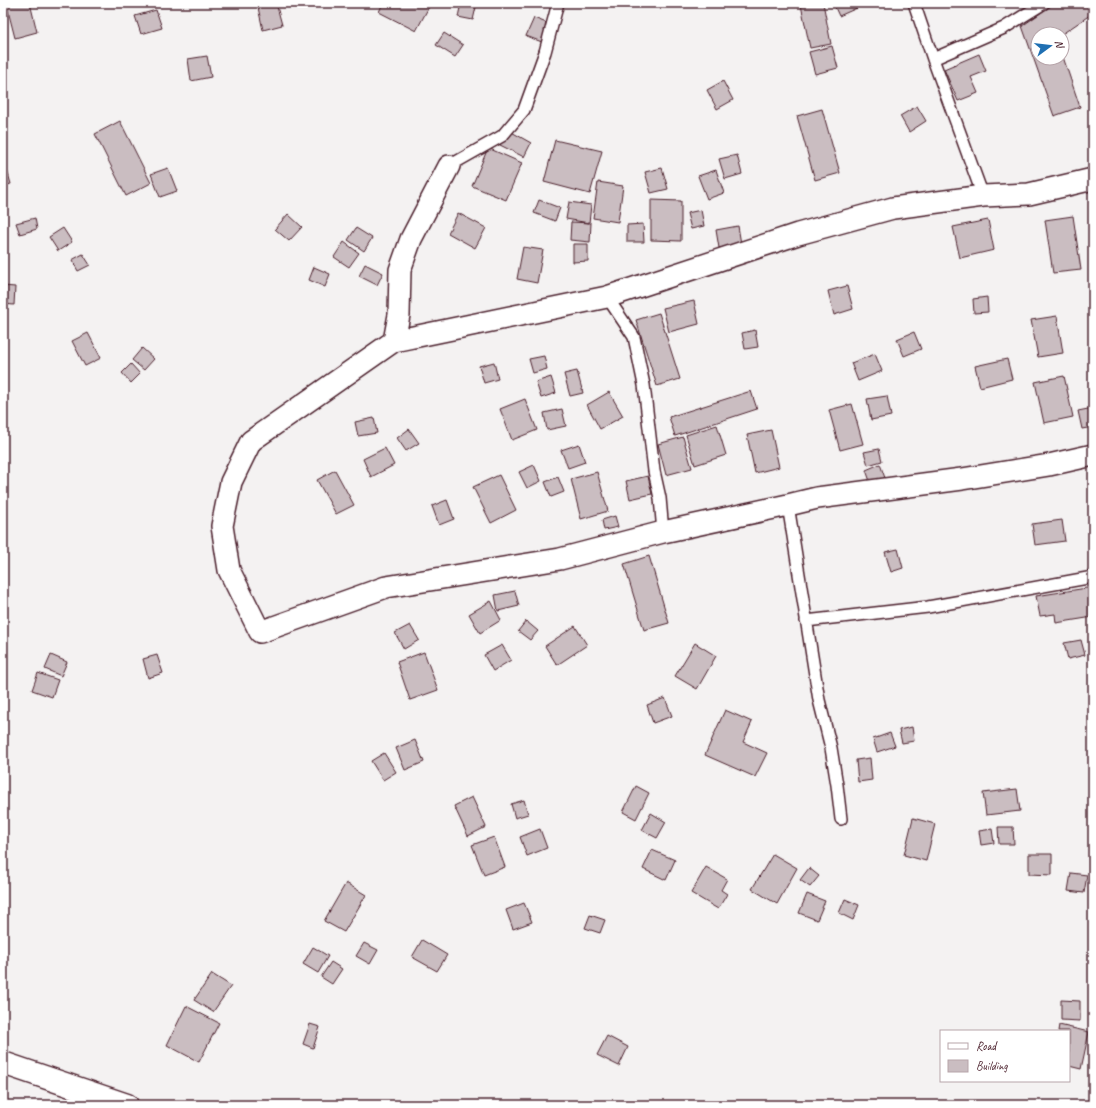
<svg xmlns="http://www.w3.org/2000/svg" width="1096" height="1108" viewBox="0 0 1096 1108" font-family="Caveat,sans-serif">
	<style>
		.building { fill: #cabdc1; stroke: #4a1f2b }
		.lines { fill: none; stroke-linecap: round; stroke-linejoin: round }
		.lane-casing { stroke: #4a1f2b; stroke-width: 14 }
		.street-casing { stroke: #4a1f2b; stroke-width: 24 }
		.highway-casing { stroke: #4a1f2b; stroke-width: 25 }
		.lane { stroke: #fff; stroke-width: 11 }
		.street { stroke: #fff; stroke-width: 21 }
		.highway { stroke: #fff; stroke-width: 22 }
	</style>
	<rect width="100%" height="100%" fill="#f4f2f2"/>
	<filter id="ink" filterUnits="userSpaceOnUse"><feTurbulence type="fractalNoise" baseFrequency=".025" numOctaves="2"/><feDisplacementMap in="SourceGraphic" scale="8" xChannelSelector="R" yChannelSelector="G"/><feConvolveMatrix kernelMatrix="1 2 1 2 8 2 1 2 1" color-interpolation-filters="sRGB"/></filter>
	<g filter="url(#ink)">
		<path class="building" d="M6,3H30L37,32L15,38Z
			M257,3H276L282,25L263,30Z
			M383,3H431L416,31L379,12Z
			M461,3H477L473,20L458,17Z
			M810,3H823L831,44L810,48L801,5Z
			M833,3H855L857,8L839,16Z
			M1055,3H1087L1093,13L1062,34H1038V58H1062V54L1080,107L1054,116L1022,26Z
			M156,10L162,28L141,34L135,16Z
			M534,18L549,24L542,42L526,36Z
			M444,33L463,45L455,57L436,45Z
			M832,46L838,68L815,74L809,52Z
			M979,54L986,71L971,77L978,93L958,101L944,69Z
			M207,56L211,77L191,81L188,59Z
			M723,81L733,100L717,109L707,90Z
			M917,106L926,121L909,132L900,116Z
			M822,109L840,173L815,180L797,116Z
			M120,121L151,183L126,196L95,134Z
			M508,130L531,143L524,157L500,145Z
			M555,140L602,151L590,194L544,182Z
			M488,148L522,163L506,200L472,186Z
			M737,155L742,174L725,179L719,159Z
			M3,156L11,184L3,186Z
			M168,168L177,191L160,197L151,174Z
			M662,168L668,189L651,193L645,172Z
			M716,170L724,193L707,199L698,176Z
			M598,182L623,186L618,222L593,218Z
			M539,200L560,208L555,221L534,213Z
			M651,200L681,201V241L651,240Z
			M569,202L591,205L589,223L566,219Z
			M701,210L704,226L691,229L687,213Z
			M458,213L486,228L475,248L448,233Z
			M288,214L302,227L289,241L275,229Z
			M1073,216L1081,270L1053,273L1045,220Z
			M35,218L37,229L20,234L16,223Z
			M988,220L994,250L960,258L953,227Z
			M571,222L591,223L590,242L570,240Z
			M643,224L644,242H627V225Z
			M738,226L741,244L719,248L716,230Z
			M63,228L72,242L58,251L49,237Z
			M356,228L372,238L364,251L348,240Z
			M344,242L359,253L349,267L334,257Z
			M573,244H588V261L573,262Z
			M523,247L543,250L537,283L517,279Z
			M83,254L90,265L78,271L72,260Z
			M365,264L383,273L377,285L359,276Z
			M314,267L330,274L325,287L309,280Z
			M3,286L15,287L14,305L3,304Z
			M847,286L853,309L834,315L828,291Z
			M987,297L988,312L974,313L973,299Z
			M694,301L699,324L669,332L663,308Z
			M659,313L680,379L657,386L636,320Z
			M1057,316L1063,353L1038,357L1031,320Z
			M755,330L758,347L745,349L742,333Z
			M914,332L921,349L904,356L897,339Z
			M88,333L101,358L85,366L72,341Z
			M142,348L154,359L144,370L132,360Z
			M875,354L882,371L858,381L851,363Z
			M544,356L547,369L533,373L529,359Z
			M1007,359L1012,379L980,387L975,366Z
			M494,362L498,379L484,383L479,366Z
			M131,364L140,374L131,383L122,373Z
			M577,371L583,393L570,396L564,374Z
			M1064,376L1073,417L1044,423L1035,382Z
			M551,377L556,393L541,398L536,382Z
			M751,391L757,409L675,436L669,417Z
			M609,392L623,416L600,429L587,405Z
			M887,396L891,416L871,420L867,399Z
			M525,399L537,430L512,440L500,409Z
			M852,404L863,444L840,450L829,410Z
			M1093,408V427L1082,429L1078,411Z
			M562,409L566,426L547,430L544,413Z
			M374,418L377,433L358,436L355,422Z
			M717,425L726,455L695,465L686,435Z
			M409,429L419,443L406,451L397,438Z
			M771,430L779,467L755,473L747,435Z
			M683,437L692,468L666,475L658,444Z
			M579,444L585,462L568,468L561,450Z
			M385,448L394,465L371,477L363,459Z
			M879,449L882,461L868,465L864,452Z
			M880,464L885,478L871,484L866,470Z
			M534,465L541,481L527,488L519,472Z
			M335,470L354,505L336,514L317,480Z
			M597,472L608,511L581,519L571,479Z
			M499,475L516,510L491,523L473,487Z
			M648,476L652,494L630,499L626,481Z
			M558,477L564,492L551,497L545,482Z
			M447,500L454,519L439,525L432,506Z
			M615,516L618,527L604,530L602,520Z
			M1062,520L1065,541L1035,545L1032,524Z
			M898,549L903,568L891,572L885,552Z
			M649,556L669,623L644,630L624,564Z
			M1093,587V617L1056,623L1055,614L1040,616L1036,596Z
			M515,591L519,606L498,611L495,595Z
			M491,601L501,620L480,633L469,614Z
			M526,621L538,631L530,640L518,631Z
			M410,625L419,640L404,649L395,633Z
			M575,626L587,645L557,665L545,646Z
			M1081,640L1085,655L1068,659L1064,643Z
			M695,643L716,656L697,689L675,676Z
			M502,645L511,660L493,671L484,655Z
			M424,652L438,690L410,700L397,662Z
			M51,655L67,662L61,676L45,669Z
			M157,655L163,673L148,678L143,659Z
			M38,673L58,680L52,697L32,690Z
			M665,698L672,716L653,723L647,705Z
			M725,710L752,722L743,742L767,753L755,777L705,755Z
			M912,727L914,741L902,743L899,730Z
			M890,733L895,746L877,752L873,739Z
			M415,740L424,762L405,770L396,748Z
			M384,753L396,772L383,780L371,761Z
			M870,758L872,780L858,782L856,760Z
			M636,786L649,793L636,819L623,812Z
			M1017,789L1020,811L986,815L983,793Z
			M472,797L486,827L468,836L454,806Z
			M524,800L528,814L515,818L511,804Z
			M651,813L666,822L657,838L642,830Z
			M913,818L935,824L926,861L904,855Z
			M998,827H1013L1014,844H999Z
			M540,829L547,848L527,856L520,837Z
			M992,829L994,843L981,845L979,831Z
			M494,837L505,867L484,875L472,845Z
			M652,850L675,860L666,880L643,869Z
			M773,854L797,868L777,904L752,889Z
			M1029,854H1052V875L1029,874Z
			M706,867L727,879L721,890L727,894L718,909L691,893Z
			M809,868L819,876L810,887L800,880Z
			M1071,873L1087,875L1084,893L1068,891Z
			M346,883L366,895L344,932L324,921Z
			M807,894L825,901L817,920L799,913Z
			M845,899L859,905L853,920L839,913Z
			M524,903L532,922L513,929L506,910Z
			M590,915L605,920L600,933L585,928Z
			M422,940L447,955L437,971L412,957Z
			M364,943L378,950L370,964L356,956Z
			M313,947L328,956L318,973L303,964Z
			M331,962L342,969L332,984L321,977Z
			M212,974L231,986L213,1012L194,1000Z
			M1061,1000L1080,1001V1021L1061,1020Z
			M186,1006L219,1023L199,1062L167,1045Z
			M310,1024L320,1027L313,1048L303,1044Z
			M1059,1025L1089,1032L1081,1069L1069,1066V1031H1058Z
			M607,1036L628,1047L619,1066L597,1055Z"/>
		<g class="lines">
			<g class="lane-casing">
				<path id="lane" d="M914,3L933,59L983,196
					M933,59L1004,28L1044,3
					M449,166L502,136L524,110L545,52L558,3
					M607,297L634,337L644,385L654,471L660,498L663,532
					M788,505L819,700L831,748L837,785L841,819
					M806,621L928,607L1093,577"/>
			</g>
			<g class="street-casing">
				<path id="street" d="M449,166L411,239L400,270L399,315L394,341L251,441L231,482L222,526L229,570L260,632L386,587L560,559L663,532L788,505L817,498L962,479L1049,465L1093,455
					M394,341L607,297L798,234L893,208L983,196L1029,194L1093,179"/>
			</g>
			<g class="highway-casing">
				<path id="highway" d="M3,1063L127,1105"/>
			</g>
			<use href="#lane" class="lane"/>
			<use href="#street" class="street"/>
			<use href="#highway" class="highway"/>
		</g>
	</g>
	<rect width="1096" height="1108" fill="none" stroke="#fff" stroke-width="16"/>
	<rect x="8" y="8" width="1080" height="1092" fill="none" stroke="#4a1f2b" stroke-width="1.5" filter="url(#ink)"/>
	<rect x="940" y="1030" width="130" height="52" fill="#ffffff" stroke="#b7a5aa"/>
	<rect x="948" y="1043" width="20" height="6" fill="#ffffff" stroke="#b7a5aa"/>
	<text x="976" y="1050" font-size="12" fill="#4a1f2b">Road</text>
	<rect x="948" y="1060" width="20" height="12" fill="#cabdc1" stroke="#b7a5aa"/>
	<text x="976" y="1070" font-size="12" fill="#4a1f2b">Building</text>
	<g transform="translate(1050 46) rotate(75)"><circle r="19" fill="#ffffff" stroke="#b7a5aa"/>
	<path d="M0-3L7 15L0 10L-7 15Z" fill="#1f6fb2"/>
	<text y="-6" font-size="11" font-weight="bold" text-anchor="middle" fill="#4a1f2b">N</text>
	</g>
</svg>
